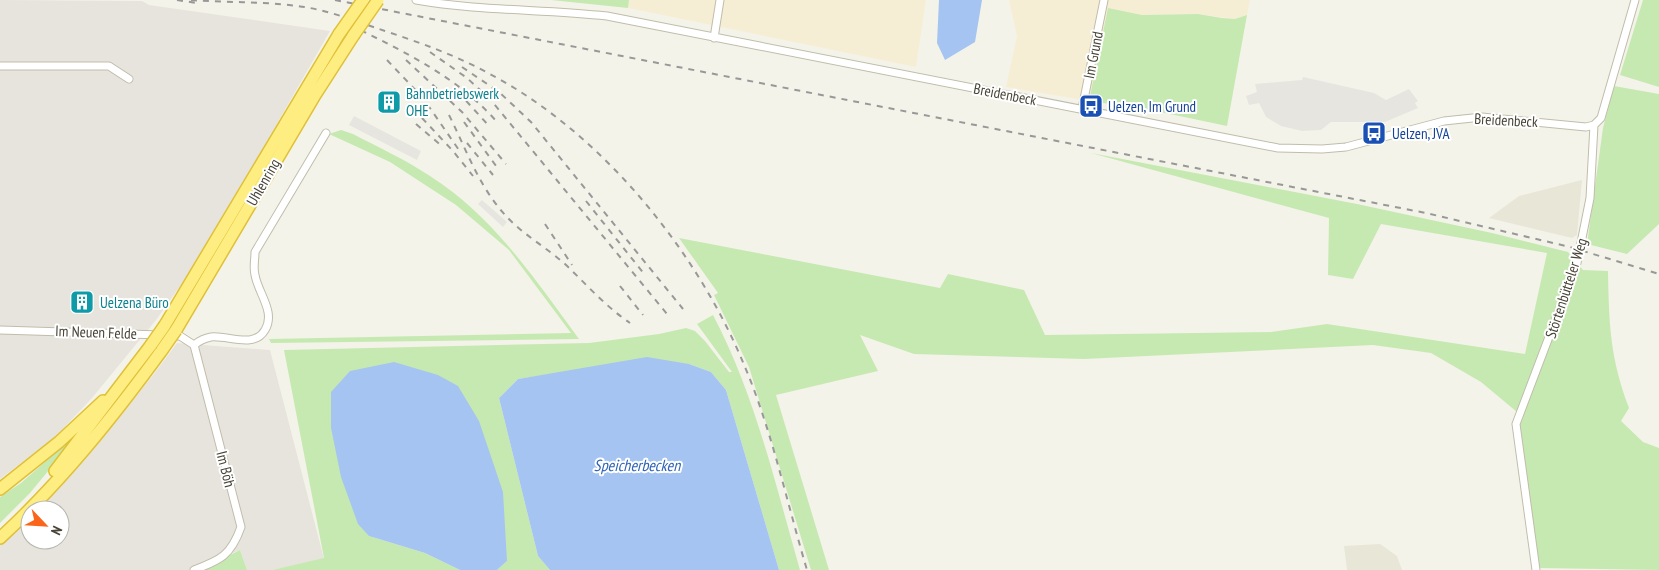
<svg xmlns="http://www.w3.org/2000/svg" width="1659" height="570" viewBox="0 0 1659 570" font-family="'PT Sans Narrow',sans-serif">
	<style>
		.residential { fill: #e8e6d7 }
		.commercial { fill: #f6eed4 }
		.industrial { fill: #e7e4dd }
		.green { fill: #c6e9b2 }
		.parking { fill: #e6e5e0 }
		.water { fill: #a5c4f1 }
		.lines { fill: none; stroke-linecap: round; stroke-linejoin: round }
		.minor-casing { stroke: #c0bdab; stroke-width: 9 }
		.trunk-casing { stroke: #dfc039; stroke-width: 14 }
		.minor { stroke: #fff; stroke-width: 7 }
		.trunk { stroke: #feee81; stroke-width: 11 }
		.rail { stroke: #989898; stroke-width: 2; stroke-dasharray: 6 6; stroke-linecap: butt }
		.trunk-bridge-casing { stroke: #dfc039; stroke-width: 14; stroke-linecap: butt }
		.trunk-bridge { stroke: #feee81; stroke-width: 11 }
		.labels { text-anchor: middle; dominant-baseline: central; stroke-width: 4; stroke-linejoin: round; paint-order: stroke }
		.street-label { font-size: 15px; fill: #484537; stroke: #fff }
		.culture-label { font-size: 15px; fill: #0d838f; stroke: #fff; text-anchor: start }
		.transit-label { font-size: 15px; fill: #164399; stroke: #fff; text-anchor: start }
		.water-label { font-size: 16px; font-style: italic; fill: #2f64b6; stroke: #fff }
	</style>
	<rect width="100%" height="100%" fill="#f4f3e9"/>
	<path class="residential" d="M1582,180L1577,235L1572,238L1489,218L1519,196Z
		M1380,544L1397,556L1402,570H1347L1344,546Z"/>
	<path class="commercial" d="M629,0H926L916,67L628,8Z
		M1009,0H1250L1247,15L1235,19L1198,14L1142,15L1108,9L1089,101L1006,87L1017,36Z"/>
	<path class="industrial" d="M0,0L142,1L149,5L330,31L200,258L156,320L92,398L55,437L0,479Z
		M177,343L270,350L324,559L272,570H247L240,550L189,570H0V545L30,516V540H60V510H36L92,451L154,374Z"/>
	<path class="green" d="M551,0H629L628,8Z
		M1643,0H1659V87L1620,75Z
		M1108,8L1142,15L1198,14L1222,18L1235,19L1247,15L1227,126L1146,109L1089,101Z
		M1614,86L1659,94V224L1627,254L1587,244L1603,128Z
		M341,130L353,134C378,147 406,160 430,176C494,217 535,279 579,339L271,343L269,339L571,333L509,250L456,205L390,162L329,134Z
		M1091,153L1357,204L1492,233L1568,252L1583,270L1608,271C1609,324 1610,358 1629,408L1621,421L1643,442L1659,448V570L1539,568L1519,426L1523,417L1481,382L1431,353L1373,345L1084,359L914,354L860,335L878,371L776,395L829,570H811L749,367L714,295L718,293L679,238L940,288L948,274L1024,290L1045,335L1271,332L1327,324L1525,354L1547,253L1381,224L1353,279L1328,275L1329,218Z
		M713,315C755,395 775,483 800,570H779L726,390L711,372L689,364L551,374L518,379L499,398L538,556L550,570H497L507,561L369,536L425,553L460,570H272L324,558L284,350L589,343L659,334L686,328L695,331L705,341L729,372H732L697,324Z
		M83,429L30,493L0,523V497L21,483Z
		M240,550L247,570H200Z"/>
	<path class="parking" d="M1303,77L1374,93L1386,100L1409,89L1418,101L1415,103L1418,108L1385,122H1331L1321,130L1302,131L1281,126L1266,117L1259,103L1249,105L1246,96L1257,92L1255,84L1302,80Z
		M354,116L421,151L417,160L349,125Z
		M482,200L507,222L503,227L478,204Z"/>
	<path class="water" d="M939,0H982L975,42L945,60L937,43Z
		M647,357L689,364L711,372L726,390L779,570H550L538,556L499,398L518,379Z
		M394,362L438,375L458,386L479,421L503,492L507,561L497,570H460L425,553L369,536L358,524L341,477L331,428V392L350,371Z"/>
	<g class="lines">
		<g class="minor-casing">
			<path id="minor" d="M416,0C479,11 543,9 607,16L1278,148L1322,149L1346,147L1444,121L1482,117L1586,127L1594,125
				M714,38L720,0
				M0,66H109L129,79
				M1082,109L1104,0
				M0,330L161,335
				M171,336H180L194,345C199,341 205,338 211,337C228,335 254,349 265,330C276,312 258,293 255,275C253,268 255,260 255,252L326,133
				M194,345L241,527C231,555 221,560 194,570
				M1536,570L1516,424L1577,263L1590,198L1594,125L1601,118L1635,0"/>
		</g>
		<g class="trunk-casing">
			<path id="trunk" d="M165,325L339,34
				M176,330L315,95L353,36
				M55,471L151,345
				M0,489L59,442L103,401
				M0,538C61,482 113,417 162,350"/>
		</g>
		<use href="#minor" class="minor"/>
		<use href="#trunk" class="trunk"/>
		<path class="rail" d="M177,0L197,3
			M191,0C230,3 272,1 310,8C336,13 361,23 385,31C421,43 455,55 488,73C601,132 697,250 745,367C772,431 787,503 807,570
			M335,0L1426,213L1570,247L1659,274
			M350,25C403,51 458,77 497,122
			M430,52L467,78L490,99L667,314
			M387,60L423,98L461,153
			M406,60L462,112L506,164
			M462,67L499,92L531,122L683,309
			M458,92L490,127
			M449,115C468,153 481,193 513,223C529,238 548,249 565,264C586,284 605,306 630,323
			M422,118L453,151L473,176
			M464,122L499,170
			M416,124L443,147
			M467,143L493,175
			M586,201L645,275
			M545,224L572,265
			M620,286L643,315"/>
		<g class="trunk-bridge-casing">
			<path id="trunk-bridge" d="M339,34L363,0
				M353,36L378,0
				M151,345L165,325
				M162,350L176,330"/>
		</g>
		<use href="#trunk-bridge" class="trunk-bridge"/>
	</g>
	<defs>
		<g id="building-square" transform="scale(1.25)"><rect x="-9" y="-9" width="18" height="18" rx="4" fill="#0f9aa8" stroke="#fff"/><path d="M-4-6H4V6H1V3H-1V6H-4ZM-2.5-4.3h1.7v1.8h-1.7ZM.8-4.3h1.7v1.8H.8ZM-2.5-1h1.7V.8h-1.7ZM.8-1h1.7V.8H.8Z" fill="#fff"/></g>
		<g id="bus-square" transform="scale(1.25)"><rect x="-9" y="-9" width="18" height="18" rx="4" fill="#1a4fb4" stroke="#fff"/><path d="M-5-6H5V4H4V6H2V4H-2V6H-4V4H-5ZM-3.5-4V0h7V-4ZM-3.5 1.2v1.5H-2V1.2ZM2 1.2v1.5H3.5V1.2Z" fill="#fff"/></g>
	</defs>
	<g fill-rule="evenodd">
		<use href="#building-square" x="389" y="102"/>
		<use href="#bus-square" x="1091" y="106"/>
		<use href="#bus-square" x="1374" y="133"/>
		<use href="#building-square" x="82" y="302"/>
	</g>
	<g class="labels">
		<g class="street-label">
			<text transform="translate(1093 55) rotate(-79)">Im Grund</text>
			<text transform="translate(1005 94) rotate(11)">Breidenbeck</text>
			<text transform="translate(1506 120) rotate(3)">Breidenbeck</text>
			<text transform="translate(263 182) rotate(-60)">Uhlenring</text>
			<text transform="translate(1566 288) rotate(-72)">Störtenbütteler Weg</text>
			<text transform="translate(96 332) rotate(2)">Im Neuen Felde</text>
			<text transform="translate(226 469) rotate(76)">Im Böh</text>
		</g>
		<g class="culture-label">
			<text x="406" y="93">Bahnbetriebswerk<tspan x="406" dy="17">OHE</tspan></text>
			<text x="100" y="302">Uelzena Büro</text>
		</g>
		<g class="transit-label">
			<text x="1108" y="106">Uelzen, Im Grund</text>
			<text x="1392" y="133">Uelzen, JVA</text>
		</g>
		<g class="water-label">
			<text x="637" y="465">Speicherbecken</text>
		</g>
	</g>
	<g transform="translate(45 525) rotate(115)"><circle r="24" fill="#ffffff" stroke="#b6b5af"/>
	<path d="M0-4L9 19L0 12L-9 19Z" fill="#fb6519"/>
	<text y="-8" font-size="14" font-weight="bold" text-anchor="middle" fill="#484537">N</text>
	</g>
</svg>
